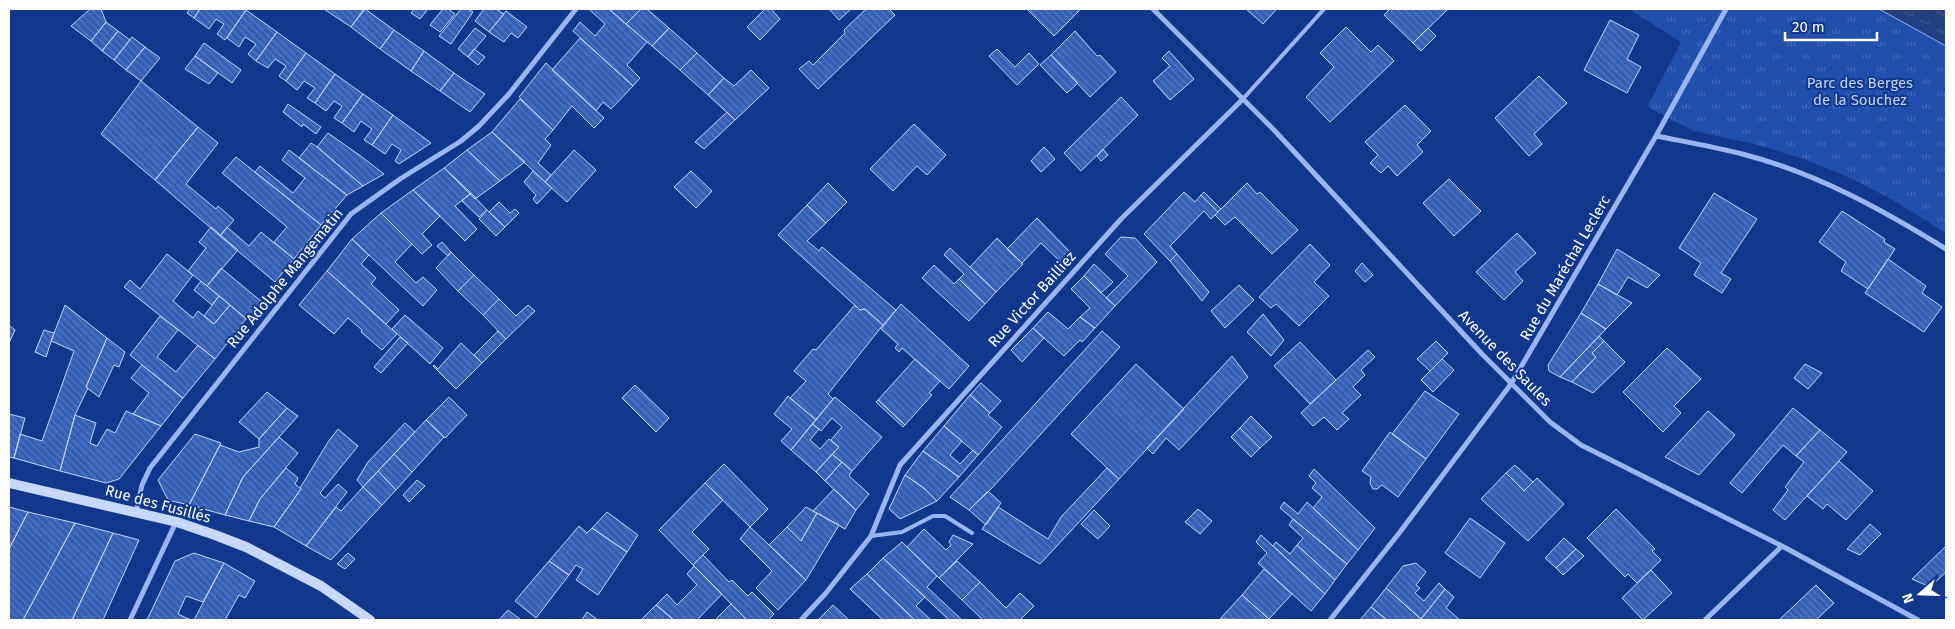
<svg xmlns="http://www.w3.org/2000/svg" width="1955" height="629" viewBox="0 0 1955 629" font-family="'Fira Sans',sans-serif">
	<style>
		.grass { fill: url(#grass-tufts) }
		.water { fill: url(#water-ripples); stroke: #8baff5 }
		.building { fill: url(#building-back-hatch); stroke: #c0d4fd }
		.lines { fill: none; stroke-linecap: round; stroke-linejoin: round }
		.lane { stroke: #99b6f2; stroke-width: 4 }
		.street { stroke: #99b6f2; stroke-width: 5 }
		.secondary { stroke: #c8d8fc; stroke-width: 10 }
		.labels { text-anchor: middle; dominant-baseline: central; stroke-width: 4; stroke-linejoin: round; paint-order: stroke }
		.park-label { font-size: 15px; fill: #c0d4fd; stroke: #11388d }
		.street-label { font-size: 15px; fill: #fff; stroke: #11388d }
	</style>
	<defs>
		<pattern id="grass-tufts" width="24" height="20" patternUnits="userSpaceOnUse" patternTransform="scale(1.25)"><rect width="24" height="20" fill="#234fac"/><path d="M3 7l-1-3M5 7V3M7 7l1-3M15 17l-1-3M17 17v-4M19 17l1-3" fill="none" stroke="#4469b8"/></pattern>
		<pattern id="water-ripples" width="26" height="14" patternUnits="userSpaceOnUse" patternTransform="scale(1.25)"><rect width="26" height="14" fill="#234080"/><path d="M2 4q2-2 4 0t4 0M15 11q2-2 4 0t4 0" fill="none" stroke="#445d93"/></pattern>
		<pattern id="building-back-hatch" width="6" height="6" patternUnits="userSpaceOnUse" patternTransform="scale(1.25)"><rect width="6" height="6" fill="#355fb4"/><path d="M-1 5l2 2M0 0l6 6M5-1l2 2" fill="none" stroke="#5377bf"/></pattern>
	</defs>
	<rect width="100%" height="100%" fill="#11388d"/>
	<path class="grass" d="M1629,9H1946V233L1891,199L1850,178L1804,159L1754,144L1694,131L1647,107L1681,42Z"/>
	<path class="water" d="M1879,9H1946V46Z"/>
	<path class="building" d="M90,9H101L106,22L91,41L71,26Z
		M190,9H200L194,18L187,13Z
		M200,9H244L246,10L225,40L217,34L224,24L216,19L209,29L194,18Z
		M324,9H364L351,27Z
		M365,9L394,30L380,49L351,27Z
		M414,9H428L420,19L411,13Z
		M443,9H448L455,14L440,32L430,25Z
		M461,9H468L473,12L451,44L439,36Z
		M484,9H496L504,14L489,32L475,21Z
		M591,9H609L647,42L627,65L640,78L633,86L573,31L580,22L595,36L605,24L590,10Z
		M609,9H641L626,24Z
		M641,9H647L669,28L652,46L626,24Z
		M765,9H771L780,19L760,40L747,27Z
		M829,9H851L839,20Z
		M866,9H889L895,15L818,89L799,69L809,61L813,65L845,33L844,30Z
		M1027,9H1081L1054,36Z
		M1246,9H1277L1263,24Z
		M1390,9H1448L1413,43L1384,15Z
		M246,10L277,32L256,61L248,54L256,44L245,37L239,47L227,38Z
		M506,11L527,27L518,38L511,33L504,42L489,32Z
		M1610,20L1639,35L1627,59L1641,67L1627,93L1584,70Z
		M106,22L118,31L102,51L91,41Z
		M1346,27L1371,52L1378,45L1394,61L1330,122L1306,97L1334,67L1320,53Z
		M475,28L486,36L468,57L458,49Z
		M669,28L697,53L680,70L652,46Z
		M1428,28L1436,36L1421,51L1413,43Z
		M394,30L424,51L411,71L380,49Z
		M118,31L130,40L114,60L102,51Z
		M1075,31L1097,56L1100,55L1116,72L1090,97L1051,55Z
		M277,32L306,53L286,81L279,76L286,66L275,59L268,68L256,61Z
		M132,37L145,47L126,70L114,60Z
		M580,38L633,86L611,109L603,102L596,111L552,70Z
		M204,43L241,70L232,83L195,56Z
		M145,47L160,58L141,81L126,70Z
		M474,49L485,57L478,65L468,57Z
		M997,49L1015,67L1029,53L1039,64L1017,85L989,56Z
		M424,51L454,73L440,91L411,71Z
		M1169,51L1194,79L1170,100L1153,81L1170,66L1162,58Z
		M306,53L335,74L315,103L307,98L315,88L304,81L297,90L286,81Z
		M697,53L724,78L708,95L680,70Z
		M1051,55L1078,83L1067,93L1040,65Z
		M195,56L218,73L209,84L185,69Z
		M546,63L604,118L594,128L572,106L553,130L519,97Z
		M751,70L769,88L735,120L708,95L724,78L734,86Z
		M454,73L485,94L470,112L440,91Z
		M335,74L363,94L342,123L334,118L342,106L334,101L326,111L315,103Z
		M1539,76L1567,103L1534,134L1542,144L1529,156L1495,118Z
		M141,81L198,127L155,180L101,134Z
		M363,94L393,115L372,145L364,140L372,129L361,121L354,132L342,123Z
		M1121,97L1138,115L1081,171L1064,153Z
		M520,99L553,130L545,139L551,145L538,163L551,175L545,182L492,132Z
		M288,104L321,127L316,134L303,124L302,127L283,112Z
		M1405,105L1431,131L1417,145L1423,152L1397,176L1388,166L1381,173L1370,163L1378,155L1365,142Z
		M727,112L735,120L704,149L695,142Z
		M393,115L431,143L399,164L395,161L401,150L392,144L385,154L372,145Z
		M914,124L946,155L927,175L917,166L893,191L870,169Z
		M198,127L218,143L186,184L216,209L218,206L234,220L220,236L155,180Z
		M492,132L525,162L500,181L467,150Z
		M328,133L362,157L384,174L363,186L317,147Z
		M311,143L317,147L363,186L347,195L299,158Z
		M1044,147L1055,159L1041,172L1031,161Z
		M1103,149L1108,155L1101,161L1097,156Z
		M289,150L347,195L321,225L255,172L260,166L293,193L305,178L282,160Z
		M467,150L500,181L475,199L444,168Z
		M574,150L596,170L567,202L545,182Z
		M236,157L321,225L294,259L274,242L287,227L222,173Z
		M444,168L471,193L455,206L477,229L465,241L413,190Z
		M533,171L552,188L537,204L533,199L536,195L524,182Z
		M691,171L712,191L696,208L674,187Z
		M1449,179L1481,211L1454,236L1423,203Z
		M828,183L847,202L826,223L807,205Z
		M1247,183L1257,194L1260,192L1298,230L1272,254L1235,217L1225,225L1215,215Z
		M413,190L440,216L422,234L432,245L422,254L381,213Z
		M1184,192L1195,202L1201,195L1218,212L1211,219L1204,211L1170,246L1177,254L1170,261L1144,234Z
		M1204,192L1221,209L1218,212L1201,195Z
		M471,193L487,210L479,217L462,201Z
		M1714,193L1757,219L1721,273L1731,279L1722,293L1694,275L1701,263L1679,248Z
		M499,202L510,213L515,209L519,213L505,227L489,212Z
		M807,205L826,223L807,241L819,251L822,247L896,310L883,325L865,309L860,310L778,235Z
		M487,210L505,227L496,236L479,219Z
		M1842,211L1885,239L1884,242L1895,249L1868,289L1841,271L1846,262L1819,242Z
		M381,213L412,244L395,262L416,283L423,277L437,290L423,306L352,239Z
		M1037,218L1072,254L1063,264L1041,243L1022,263L1007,249Z
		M211,227L238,250L207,286L188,271L206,248L199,242Z
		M227,227L249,246L261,232L294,259L275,282L220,236Z
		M1517,233L1536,253L1515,272L1523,281L1504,300L1476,272Z
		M1121,237L1135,238L1157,262L1115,306L1106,298L1128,276L1105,254Z
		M997,238L1023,264L996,292L970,267Z
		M352,239L369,255L361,264L376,278L371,284L399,310L386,324L327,271Z
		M442,242L451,252L448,256L437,246Z
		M1310,244L1330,265L1314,282L1329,296L1299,326L1276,304L1271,308L1259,297Z
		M950,248L996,292L985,304L959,279L964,274L944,255Z
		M1617,249L1660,275L1647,288L1628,277L1617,295L1598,284Z
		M451,252L474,275L458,291L436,268Z
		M167,254L193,275L173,301L193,318L198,311L214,324L230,305L246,319L215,359L124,287L130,280L140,289Z
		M1177,254L1209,292L1202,301L1170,261Z
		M1888,259L1926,286L1922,293L1942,307L1924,332L1865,293Z
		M1362,263L1373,275L1365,282L1355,271Z
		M1094,264L1113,282L1101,293L1084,276Z
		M934,265L954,284L959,279L985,304L969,321L922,278Z
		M221,268L262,302L248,320L207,286Z
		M327,271L397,334L382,350L361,332L362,330L348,318L334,334L299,305Z
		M474,275L499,299L483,315L458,291Z
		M1084,276L1115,306L1095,328L1080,317L1090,308L1071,289Z
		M201,281L219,296L212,305L194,290Z
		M1598,284L1632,303L1606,329L1581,313Z
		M1239,285L1254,300L1225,328L1211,311Z
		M219,296L230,305L214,324L204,316Z
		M499,299L516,316L528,305L535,311L506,339L483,315Z
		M901,304L969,366L949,389L902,348L899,352L895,348L898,344L881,329Z
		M65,305L107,338L86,387L88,388L75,415L60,471L14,458L20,434L42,441L74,351L51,341Z
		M855,305L860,310L865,309L883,325L828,394L833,399L816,420L790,398L806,381L794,371L813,349L816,350Z
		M1048,312L1068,329L1080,317L1095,328L1082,342L1080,340L1064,356L1033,328Z
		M1581,313L1606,329L1560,377L1549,371L1548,365Z
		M1263,314L1284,340L1271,356L1247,332Z
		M405,315L443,348L430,364L392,329Z
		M160,316L178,330L157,357L176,372L198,345L215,359L183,398L130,355Z
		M9,325L15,330L9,343Z
		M1033,328L1044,338L1022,362L1011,350Z
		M44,330L54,333L46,357L35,352Z
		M498,331L506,339L482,363L474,355Z
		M1102,331L1120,347L991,489L969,510L950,497Z
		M1599,336L1604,341L1592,353L1596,357L1572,382L1560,377Z
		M400,337L408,343L381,373L374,367Z
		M107,338L125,352L119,367L114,365L99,397L86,387Z
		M1436,341L1448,353L1430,371L1417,359Z
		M1604,341L1625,362L1593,393L1572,382L1596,357L1592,353Z
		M1300,342L1336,380L1310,404L1274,366Z
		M461,343L482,363L456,389L433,366L434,365L438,369Z
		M1667,348L1701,379L1674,406L1681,413L1663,432L1623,392Z
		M1368,350L1375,357L1361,370L1365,375L1353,387L1361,395L1342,413L1349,419L1337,430L1324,417L1313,426L1301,413Z
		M1232,356L1248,377L1179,450L1166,438L1153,454L1147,448Z
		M915,359L940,381L929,393L932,395L905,425L878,400Z
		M1442,359L1454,370L1433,392L1421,380Z
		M1136,364L1184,409L1119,479L1071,434Z
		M1805,364L1822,373L1808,389L1794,378Z
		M142,365L183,398L161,426L133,414L149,393L131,378Z
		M981,383L1001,401L990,413L970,395Z
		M635,385L669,418L656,432L622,398Z
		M1425,391L1459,414L1426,459L1392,434Z
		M267,392L287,408L259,439L239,422Z
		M970,395L990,413L988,415L1002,427L978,455L944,426Z
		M788,396L816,420L791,450L781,441L792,429L774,414Z
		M449,397L467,415L445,438L426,420Z
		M835,397L882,437L852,471L832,454L839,447L831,440L842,427L832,418L821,431L812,424Z
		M878,400L905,425L903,427L876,402Z
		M287,408L298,416L243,477L225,515L189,505L220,445L239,452L259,447V439Z
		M1793,408L1820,430L1796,456L1783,445L1742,493L1730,483Z
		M126,411L161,426L119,479L106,483L60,471L75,415L96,423L90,443L97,446L107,429L115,433Z
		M1708,411L1735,435L1699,475L1665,457Z
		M9,414L25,418L14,458L9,457Z
		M1251,416L1272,437L1260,448L1240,428Z
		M426,420L444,437L412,472L394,454Z
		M405,423L415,432L363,487L357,480L368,462Z
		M812,424L819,429L810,440L820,449L829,439L839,447L816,472L791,450Z
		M944,426L962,441L950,455L960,464L973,450L978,455L959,477L923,451Z
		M1240,428L1260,448L1251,457L1231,437Z
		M338,429L358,446L320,493L325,498L338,484L347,492L306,546L274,527L301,489L300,488L328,442Z
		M1820,430L1847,452L1785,520L1773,510L1788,490L1785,487L1804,462L1796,456Z
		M1390,432L1426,459L1398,497L1382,485L1377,489H1373L1370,483L1371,477L1362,471Z
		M195,434L221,443L189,505L168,500L158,480Z
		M279,437L298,453L260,499L249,521L225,515L243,477Z
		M923,451L959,477L937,501L925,489L905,475Z
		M394,454L412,472L396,490L378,471Z
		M832,454L842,462L825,481L816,472Z
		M1839,461L1873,491L1846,520L1827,504L1823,509L1807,496Z
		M842,462L852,471L849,476L869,494L856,510L825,481Z
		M724,464L768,509L750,527L705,483Z
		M1515,465L1533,482L1524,491L1506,473Z
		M286,468L298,478L295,484L301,489L274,527L249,521L260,499Z
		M1107,468L1119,479L1041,563L1040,564L982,529L998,507L1048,539L1061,517Z
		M1314,469L1375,528L1358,550L1313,508L1322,497L1312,488L1316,483L1309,476Z
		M378,471L396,490L382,505L363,487Z
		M1506,473L1524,491L1537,478L1564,504L1528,541L1481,499Z
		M905,475L925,489L937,501L900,519L889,509Z
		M417,480L425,486L409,502L403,495Z
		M705,483L723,500L692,532L709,549L693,565L659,530Z
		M363,487L382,505L331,560L306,546L336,507L341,511Z
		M834,489L856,510L845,529L813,511Z
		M988,491L1001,503L986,525L969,510Z
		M1284,502L1298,514L1307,502L1358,550L1347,564L1280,508Z
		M9,507L28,512L9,549Z
		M806,507L817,513L801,541L787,527Z
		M1198,509L1212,521L1200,534L1185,522Z
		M1616,509L1655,549L1652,551L1661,560L1637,583L1628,574L1625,577L1587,538Z
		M1094,510L1110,526L1098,539L1081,524Z
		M28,512L75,523L23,620H9V549Z
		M607,512L638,535L627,552L592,528Z
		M817,513L839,525L806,580L769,545L787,527L801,541Z
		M1470,518L1505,543L1480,578L1445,553Z
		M1293,519L1347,564L1335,580L1297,545L1303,538L1289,525Z
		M75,523L113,533L72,620H23Z
		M1870,524L1881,534L1860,555L1847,549Z
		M579,526L587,533L592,528L627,552L598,595L576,580L583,569L576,565L569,575L549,561Z
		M750,527L806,580L778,610L756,588L772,571L740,539Z
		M924,529L946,550L951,545L949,542L953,535L973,544L939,578L907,547Z
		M113,533L139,540L103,620H72Z
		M1261,535L1325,594L1311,611L1258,563L1267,553L1256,542Z
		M1564,538L1576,549L1556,568L1545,558Z
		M902,542L937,576L927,587L962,620H949L883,558Z
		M1276,542L1290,554L1297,545L1335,580L1325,594L1273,546Z
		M1946,546V572L1930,587L1912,579Z
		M1576,549L1584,556L1563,575L1556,568Z
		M194,553L224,563L203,602L186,596L178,614L191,620H147L175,561Z
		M348,553L355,559L345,569L337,564Z
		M703,555L729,582L732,580L748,596L752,592L774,614L768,620H747L693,565Z
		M883,558L925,597L916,606L931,620H915L867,574Z
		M549,561L569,575L536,618L515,601Z
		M957,561L980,582L962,600L939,578Z
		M224,563L255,581L245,598L239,595L225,620H194Z
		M1416,563L1426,572L1416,585L1420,588L1415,593L1424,601L1439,583L1445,589L1421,619L1386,588L1403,566Z
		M694,566L722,594L697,620H674L656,605L667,594L677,605L697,585L687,574Z
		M1264,569L1292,594L1269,619L1242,595Z
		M1651,570L1672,593L1643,620L1622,598Z
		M867,574L915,620H883L850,589Z
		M980,582L1006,608L1020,593L1034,606L1020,620H983L962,600Z
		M1816,585L1834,603L1816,620H1779Z
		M1386,588L1421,619L1423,620H1387L1371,607Z
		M1445,589L1454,597L1446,608L1460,620H1423L1421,619Z
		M1242,595L1269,619L1268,620L1220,619Z
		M731,604L747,620H715Z
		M656,605L674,620H641Z
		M833,605L849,620H818Z
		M1371,607L1387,620H1360Z
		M508,610L521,620H499Z
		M587,612L598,620H582Z"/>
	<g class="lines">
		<path class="lane" d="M1242,100L1324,9
			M871,536L902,532L933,516H945L972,533"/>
		<path class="street" d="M1153,9L1274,130L1482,354L1550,422L1581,445L1782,546L1918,620
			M1656,136C1686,142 1716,147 1746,155C1818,174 1883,210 1946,249
			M136,512L142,485L150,468L351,214L400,179L461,141L479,126L509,94L576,9
			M130,620L176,522
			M801,620L826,593L871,536L900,465L1121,219L1242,100
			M1330,620L1400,532L1511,384L1656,136L1726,9
			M1705,620L1782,546"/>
		<path class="secondary" d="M9,483L177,522L215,535L246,547L321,586L370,620"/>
	</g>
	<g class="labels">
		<g class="park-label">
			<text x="1860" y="83">Parc des Berges<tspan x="1860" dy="17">de la Souchez</tspan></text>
		</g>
		<g class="street-label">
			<text transform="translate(1565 268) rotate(-60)">Rue du Maréchal Leclerc</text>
			<text transform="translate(285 278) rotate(-51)">Rue Adolphe Mangematin</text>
			<text transform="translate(1032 299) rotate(-48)">Rue Victor Bailliez</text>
			<text transform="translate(1505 358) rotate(46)">Avenue des Saules</text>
			<text transform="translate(158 504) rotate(15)">Rue des Fusillés</text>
		</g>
	</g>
	<rect width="1955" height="629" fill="none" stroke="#ffffff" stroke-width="20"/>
	<g transform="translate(1920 594) rotate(250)" stroke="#11388d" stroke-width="4" paint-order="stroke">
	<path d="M0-4L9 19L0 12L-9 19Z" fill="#ffffff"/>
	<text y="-8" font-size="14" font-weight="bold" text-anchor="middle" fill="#ffffff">N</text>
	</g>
	<path d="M1785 32v8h92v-8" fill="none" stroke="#ffffff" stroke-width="2.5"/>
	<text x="1792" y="32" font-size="15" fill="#ffffff" stroke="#11388d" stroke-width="4" paint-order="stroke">20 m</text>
</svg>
